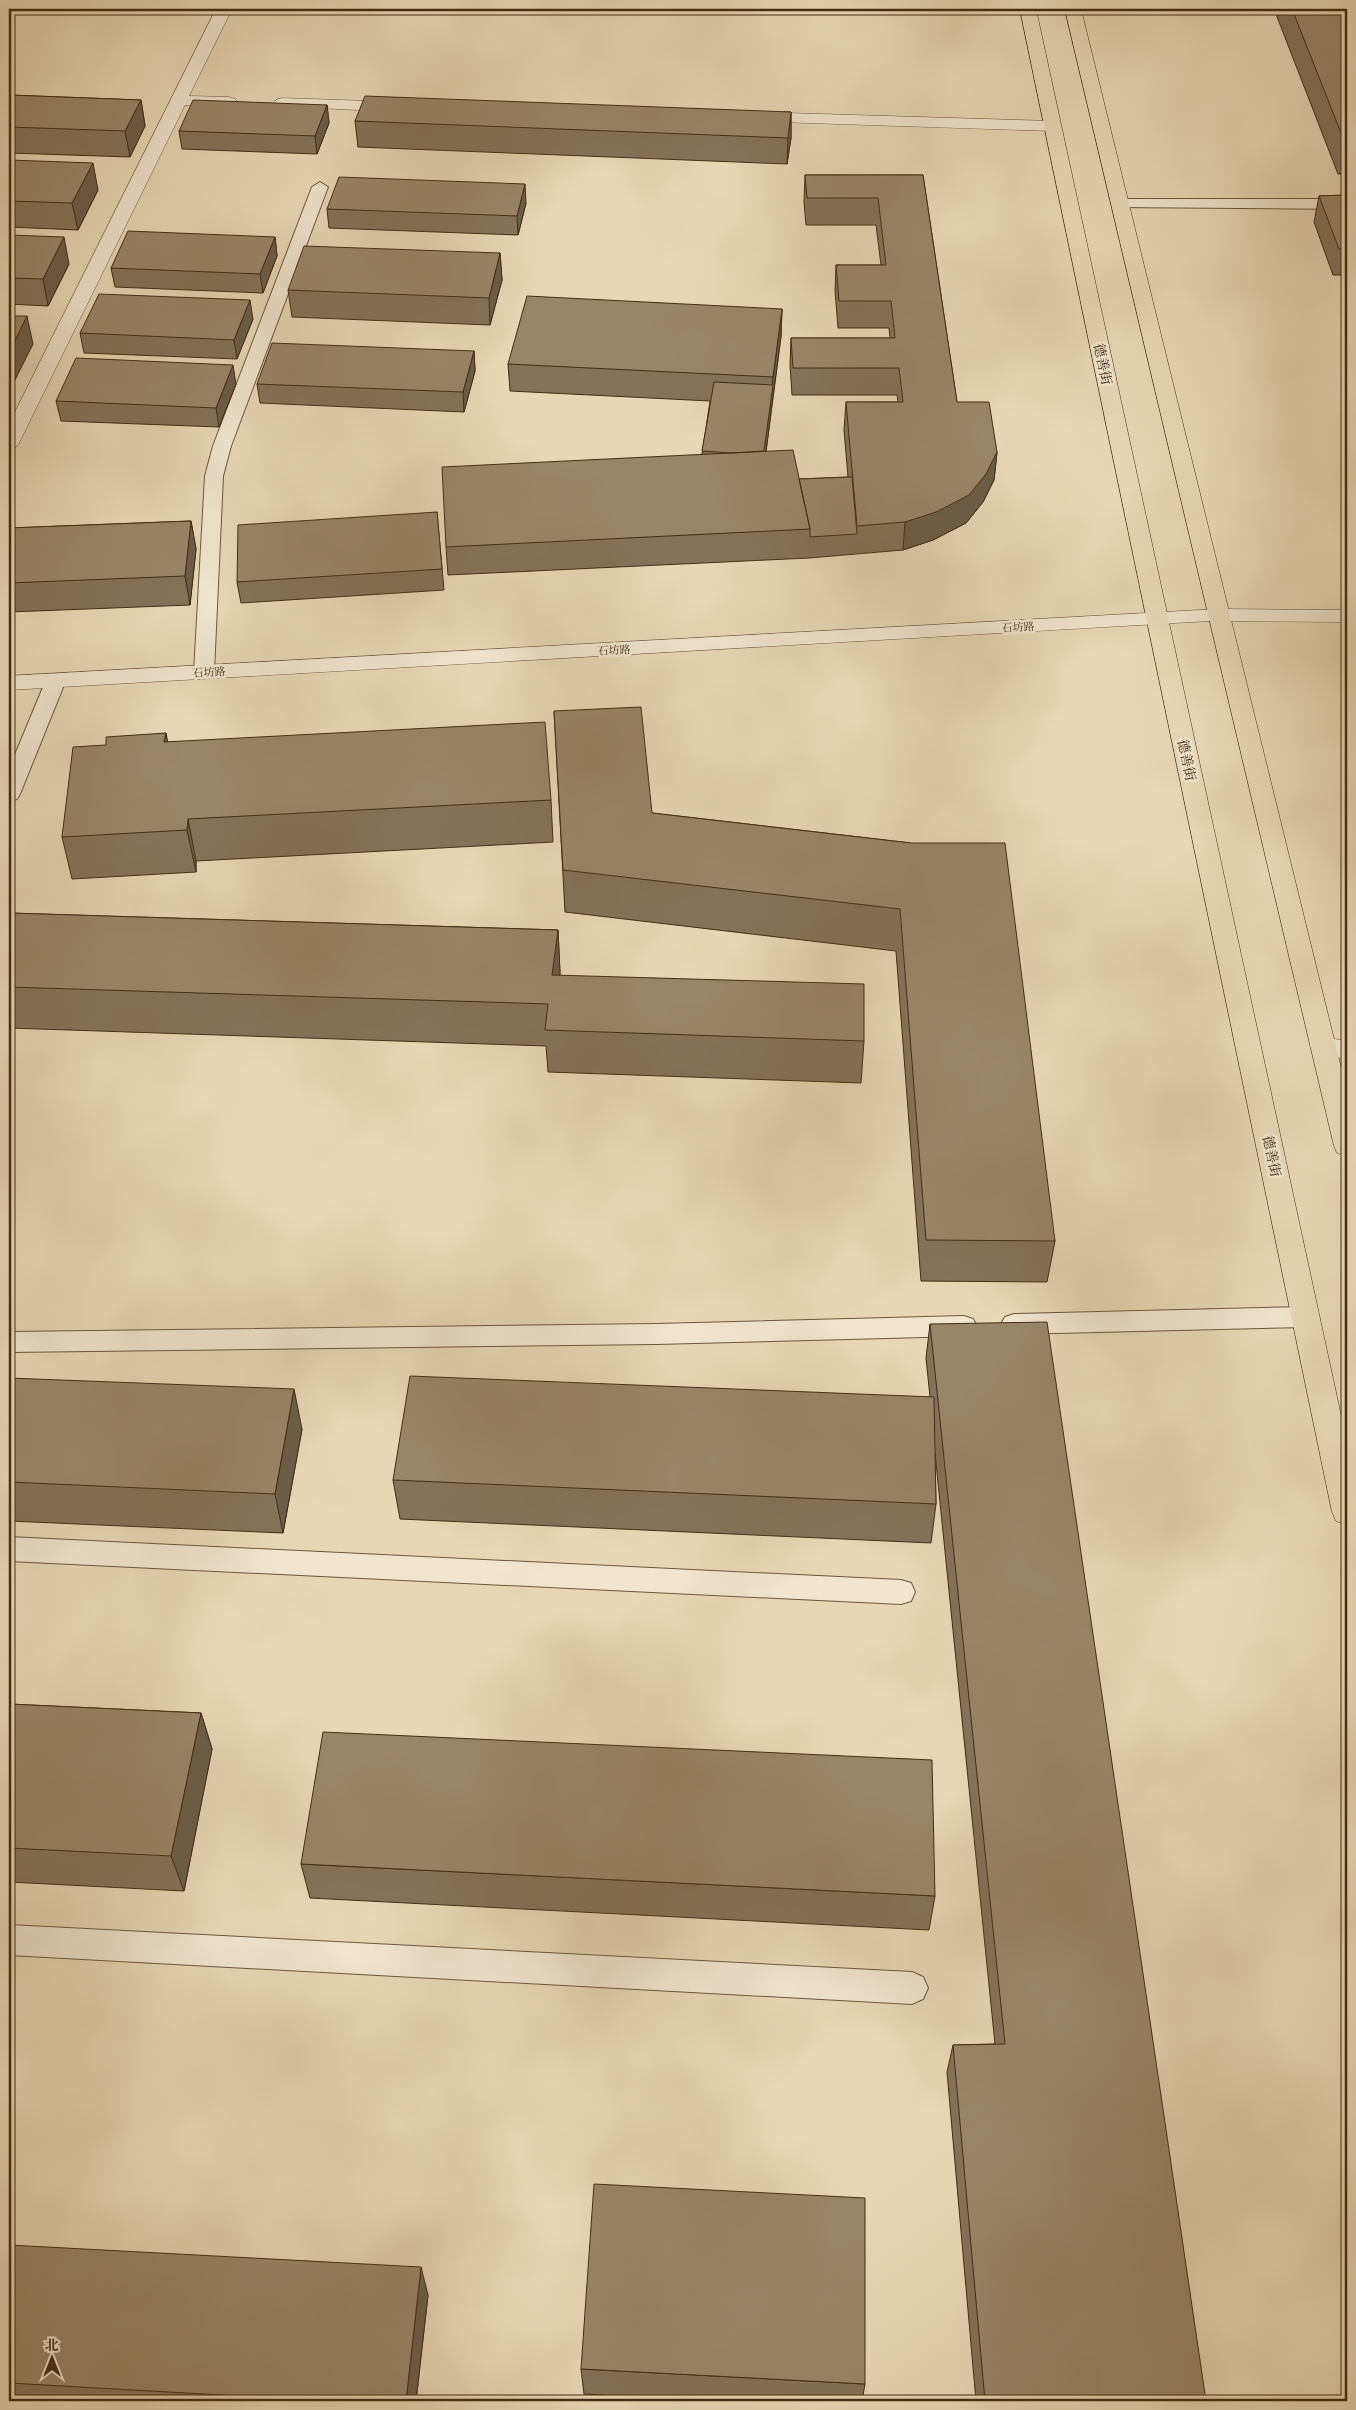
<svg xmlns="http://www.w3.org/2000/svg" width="1356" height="2410" viewBox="0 0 1356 2410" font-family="'Libre Caslon Text','Noto Serif SC',serif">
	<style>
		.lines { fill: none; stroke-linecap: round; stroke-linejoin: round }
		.service-casing { stroke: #6d573c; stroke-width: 2 }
		.minor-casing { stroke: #6d573c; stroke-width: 1 }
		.tertiary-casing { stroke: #6d573c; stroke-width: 1 }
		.primary-casing { stroke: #442c14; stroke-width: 1 }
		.service { fill: #f0e5cf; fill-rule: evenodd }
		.minor { fill: #f0e5cf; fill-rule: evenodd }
		.tertiary { fill: #f0e5cf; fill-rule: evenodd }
		.primary { fill: #e8d7b5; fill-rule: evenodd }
		.wall { fill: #847259; stroke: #442c14 }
		.shaded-wall { fill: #6b5d49; stroke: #442c14 }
		.building { fill: #998568; stroke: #442c14 }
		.labels { text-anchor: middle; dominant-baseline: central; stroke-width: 5; stroke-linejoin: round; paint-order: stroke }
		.far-street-label { font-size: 11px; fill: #442c14; stroke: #f0e5cf }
		.street-label { font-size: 14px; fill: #442c14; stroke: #f0e5cf }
	</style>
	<rect width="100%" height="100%" fill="#e8d7b5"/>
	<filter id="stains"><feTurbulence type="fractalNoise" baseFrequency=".004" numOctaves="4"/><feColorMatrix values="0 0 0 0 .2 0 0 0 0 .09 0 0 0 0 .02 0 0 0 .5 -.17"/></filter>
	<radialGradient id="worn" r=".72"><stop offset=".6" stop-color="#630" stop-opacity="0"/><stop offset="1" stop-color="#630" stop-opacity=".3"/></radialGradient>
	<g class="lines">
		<g class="service-casing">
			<path id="service" d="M320,182L328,187L231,446L223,476L214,672L211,676L204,678L197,676L194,672L205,476L213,446L312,187Z
				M1120,199H1347V209L1114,207L1112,204L1114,201Z
				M56,674L63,676L66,680L20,794L17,799L9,801V769L46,680L49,676Z
				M1306,1307L1315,1310L1319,1317L1315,1324L1306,1327L1014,1334L1005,1331L1001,1324L1005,1317L1014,1314Z
				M964,1316L973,1319L977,1326L973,1333L964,1336L656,1344L9,1352V1332L656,1324Z
				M9,1537L901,1580L911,1583L915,1592L911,1601L901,1604L9,1561Z
				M9,1925L912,1972L923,1977L928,1988L923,1999L912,2004L9,1955Z"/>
		</g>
		<g class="minor-casing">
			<path id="minor" d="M216,9H232L189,96L229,97L235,99L237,102L235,105L229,107L185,105L19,443L16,447L9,449V424Z
				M282,98L399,102L405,103L407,107L405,111L399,112L276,106L274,103L276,100Z
				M754,112L1052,121L1058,122L1060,126L1058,130L1052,131L748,121L746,117L748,113Z
				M1219,609L1347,610V622L1219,621L1211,620L1208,615L1211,610Z
				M1323,1037L1347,1041V1059L1314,1053L1310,1046L1314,1039Z"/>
		</g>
		<g class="tertiary-casing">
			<path id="tertiary" d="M1219,609L1227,610L1230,615L1227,620L9,690V676Z"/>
		</g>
		<g class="primary-casing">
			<path id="primary" d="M1020,9H1036L1347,1443V1525L1336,1521L1332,1512Z
				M1065,9H1081L1347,1092V1156L1337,1153L1334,1146Z"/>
		</g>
		<use href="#service" class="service"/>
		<use href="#minor" class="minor"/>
		<use href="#tertiary" class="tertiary"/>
		<use href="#primary" class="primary"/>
	</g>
	<path class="wall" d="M1274,9H1347V174H1338Z
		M9,95L141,100L145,126L130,157L9,153Z
		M327,105L329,123L317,154L182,149L179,131Z
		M791,112V138L787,164L358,147L355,121Z
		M9,160L98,190L78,230L9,227Z
		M805,175H923L957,402L997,452L994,480L983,502L966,523L933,540L903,550L809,558L448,575L446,547L702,454L710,401L510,391L508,364L782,309L781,336L766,451L799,479L848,477L844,430L846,402H898L897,395H792L790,365L791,338H890L889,328H838L835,291L836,265H881L876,225H806L804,202Z
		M1347,195V275H1333L1314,222L1319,196Z
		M526,203L518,235L329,228L327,209Z
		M9,235L69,264L48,306L9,304Z
		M275,237L277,256L263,293L115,287L111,268Z
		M500,253L502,280L490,325L292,317L288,290Z
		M253,319L237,359L84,353L80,333Z
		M474,351L475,371L464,412L260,403L257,384Z
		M236,384L219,427L61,421L56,401Z
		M437,512L444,590L241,603L237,582Z
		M191,521L196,549L190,605L9,612V528Z
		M554,711L652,813L911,843L1055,1241L1047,1282L921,1281L896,951L565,912Z
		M166,733L167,742L551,800L553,842L196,861V872L72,879L62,837L106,745Z
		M9,913L558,930L560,975L864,1041L861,1083L548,1072L546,1046L9,1028Z
		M930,1324L1206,2401H976L947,2072L953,2045L995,2044L935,1453L936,1504L931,1543L400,1519L393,1480L930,1397L926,1358Z
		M9,1378L302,1429L283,1533L9,1521Z
		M9,1704L201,1713L212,1749L184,1891L9,1882Z
		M301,1864L935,1896L929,1930L310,1898Z
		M9,2245L428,2295L416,2401H9Z
		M581,2369L865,2384L862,2401H707L584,2394Z"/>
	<path class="shaded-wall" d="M141,100L145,126L130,157L125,131Z
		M327,105L329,123L317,154L315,136Z
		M791,112V138L787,164L788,138Z
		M93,163L98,190L78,230L72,203Z
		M525,184L526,203L518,235L517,216Z
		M64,237L69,264L48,306L43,279Z
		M275,237L277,256L263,293L260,274Z
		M500,253L502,280L490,325L489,298Z
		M250,300L253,319L237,359L234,340Z
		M782,309L781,336L763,475V455Z
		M27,316L33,344L10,390L9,384V353Z
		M474,351L475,371L464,412L463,392Z
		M233,365L236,384L219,427L216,408Z
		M997,452L994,480L983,502L966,523L933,540L903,550L905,522Z
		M191,521L196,549L190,605L185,576Z
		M166,733L174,775L164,742Z
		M188,819L196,861V872L187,830Z
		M558,930L560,972L555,1017L552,975Z
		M294,1389L302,1429L283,1533L275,1494Z
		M201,1713L212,1749L184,1891L171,1856Z
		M421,2267L428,2295L416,2401H406Z"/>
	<path class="building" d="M1292,9H1347V143H1345Z
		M9,95L141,100L125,131L9,127Z
		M365,96L791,112L788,138L355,121Z
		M193,100L327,105L315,136L179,131Z
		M9,160L93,163L72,203L9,201Z
		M805,175H923L957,402H989L997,452L986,474L969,495L936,512L905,522L857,526L846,402H903L899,368H793L791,338H895L891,301H839L836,265H886L878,198H807Z
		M339,177L525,184L517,216L327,209Z
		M1347,195V248L1339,249L1319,196Z
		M128,231L275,237L260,274L111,268Z
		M9,235L64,237L43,279L9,278Z
		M304,246L500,253L489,298L288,290Z
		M99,294L250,300L234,340L80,333Z
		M527,296L782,309L773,377L508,364Z
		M9,316H27L9,353Z
		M272,343L474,351L463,392L257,384Z
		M76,358L233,365L216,408L56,401Z
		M714,382L773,385L764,451L732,453L702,451Z
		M793,450L810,529L446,547L442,467Z
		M852,477L857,534L810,537V529L799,479Z
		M437,512L442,569L237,582L238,525Z
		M191,521L185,576L9,583V528Z
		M641,707L652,813L911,843H1005L1055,1241L926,1240L900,909L563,870L554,711Z
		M545,722L551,800L188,819L187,830L62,837L73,747L106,745V737L166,733L164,742Z
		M9,913L558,930L552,975L864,984V1041L545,1030L548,1004L9,987Z
		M1047,1322L1206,2401H985L953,2045L1005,2044L930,1324Z
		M410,1376L934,1397L936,1504L393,1480Z
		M9,1378L294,1389L275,1494L9,1482Z
		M9,1704L201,1713L171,1856L9,1848Z
		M323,1732L932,1760L935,1896L301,1864Z
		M594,2184L865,2198V2384L581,2369Z
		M9,2245L421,2267L406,2401H328L9,2383Z"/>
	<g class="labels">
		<g class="far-street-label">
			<text transform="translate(1018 627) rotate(-3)">石坊路</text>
			<text transform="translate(614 650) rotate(-3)">石坊路</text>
			<text transform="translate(209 672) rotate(-3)">石坊路</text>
		</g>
		<g class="street-label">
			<text transform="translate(1103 364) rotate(78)">德善街</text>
			<text transform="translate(1187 760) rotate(78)">德善街</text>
			<text transform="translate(1272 1156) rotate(78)">德善街</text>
		</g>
	</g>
	<rect width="1356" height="2410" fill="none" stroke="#e8d7b5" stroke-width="30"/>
	<rect x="10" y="10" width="1336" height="2390" fill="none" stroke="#442c14" stroke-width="2.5"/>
	<rect x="15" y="15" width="1326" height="2380" fill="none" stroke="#442c14"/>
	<g transform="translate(52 2358)" stroke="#f0e5cf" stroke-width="4" paint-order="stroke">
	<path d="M0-4L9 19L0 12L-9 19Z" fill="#442c14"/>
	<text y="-8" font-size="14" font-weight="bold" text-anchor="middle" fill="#442c14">北</text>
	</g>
	<rect width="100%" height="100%" filter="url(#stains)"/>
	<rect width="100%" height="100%" fill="url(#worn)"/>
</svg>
